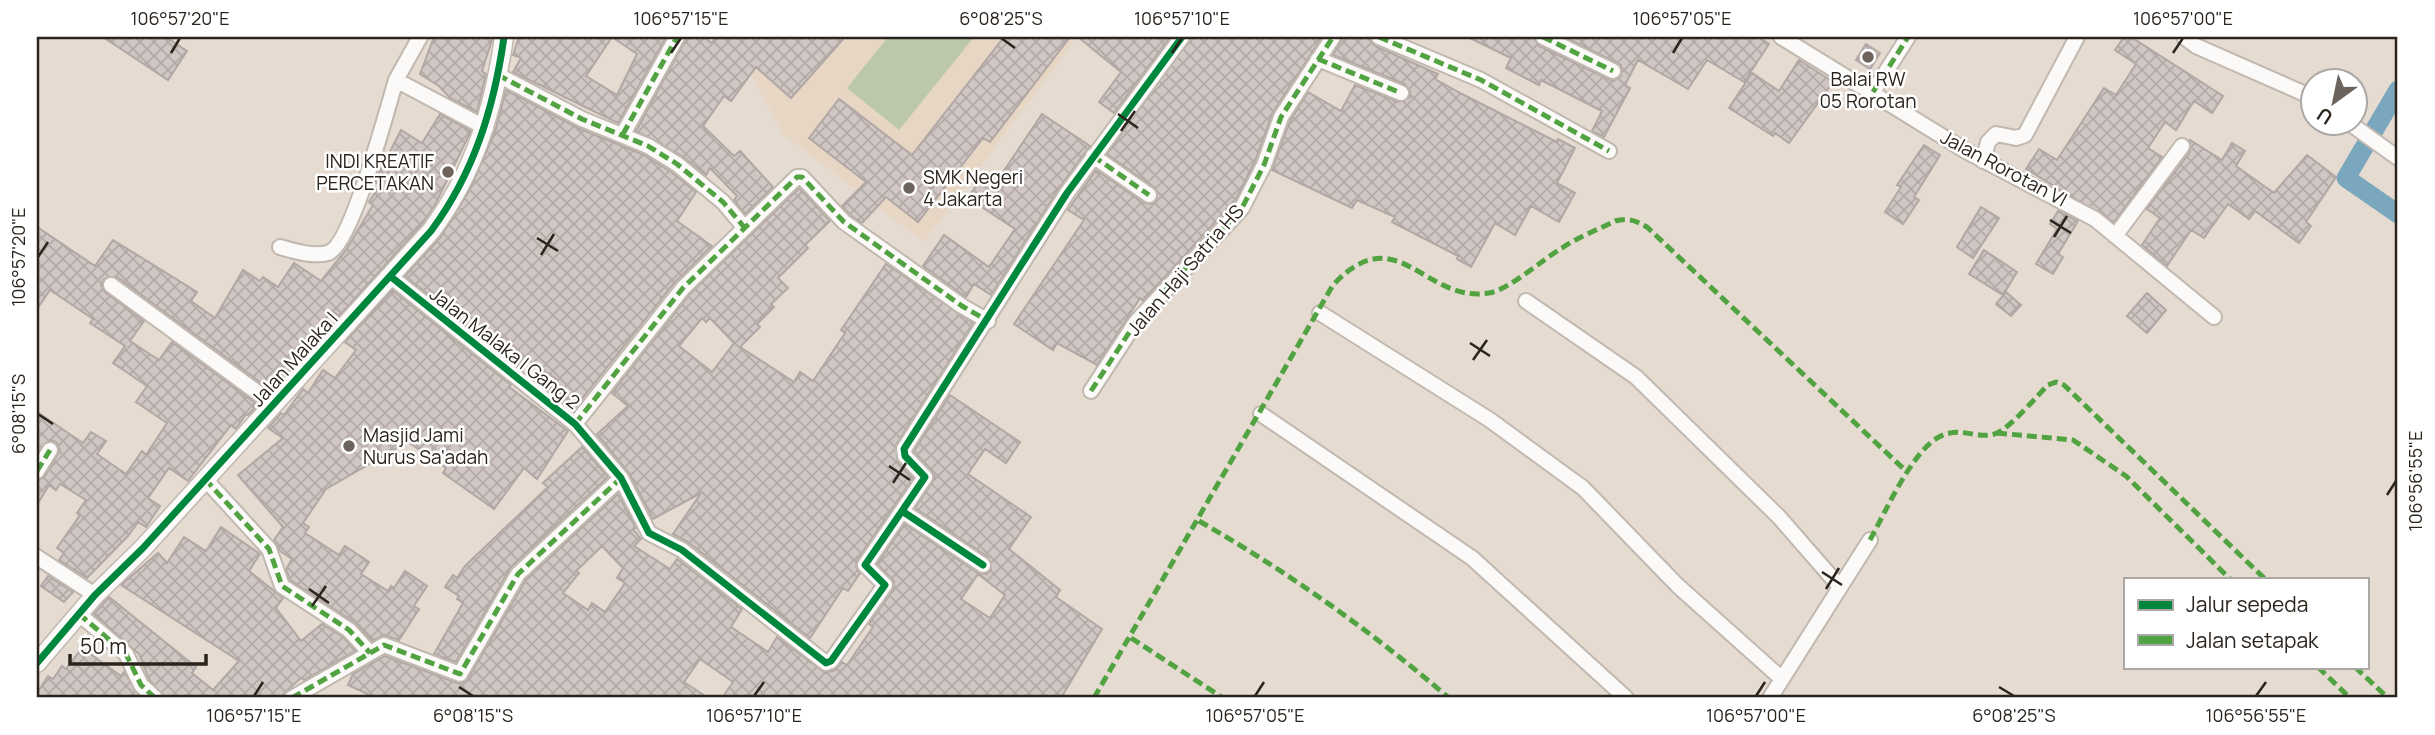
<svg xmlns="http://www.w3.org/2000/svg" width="2435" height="735" viewBox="0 0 2435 735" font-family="Manrope,sans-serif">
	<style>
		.built { fill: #e8d6c4 }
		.pitch { fill: #bbc9aa }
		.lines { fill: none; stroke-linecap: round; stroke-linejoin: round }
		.canal { stroke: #7aa7bd; stroke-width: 19 }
		.building { fill: url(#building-cross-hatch); stroke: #b1a7a4; stroke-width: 2; fill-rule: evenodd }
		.minor-casing { stroke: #c1b8b0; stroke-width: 18 }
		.tertiary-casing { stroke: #c1b8b0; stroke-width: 21 }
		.minor { stroke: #fbfaf8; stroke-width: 14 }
		.tertiary { stroke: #fbfaf8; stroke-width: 18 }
		.quiet { stroke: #51a341; stroke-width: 5; stroke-dasharray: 10 5; stroke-linecap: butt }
		.cycleway-casing { stroke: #fff; stroke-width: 11 }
		.cycleway { stroke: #00873e; stroke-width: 7 }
		.ticks { fill: none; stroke: #2b241d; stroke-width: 2.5 }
		.poi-dot { fill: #6c645c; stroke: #fff; stroke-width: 2.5 }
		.labels { text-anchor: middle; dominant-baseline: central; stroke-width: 5; stroke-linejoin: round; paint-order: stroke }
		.poi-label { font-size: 19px; fill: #2b241d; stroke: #fff; text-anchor: start }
		.street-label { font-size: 19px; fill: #2b241d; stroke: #fff }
		.neatline { fill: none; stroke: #2b241d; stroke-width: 2.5 }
		.ticks-label { font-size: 18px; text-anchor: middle; fill: #2b241d }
	</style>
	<defs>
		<pattern id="building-cross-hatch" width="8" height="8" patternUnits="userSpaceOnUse" patternTransform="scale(1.75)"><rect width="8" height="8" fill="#d0c6c3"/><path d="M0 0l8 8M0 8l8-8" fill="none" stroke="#b3aaa7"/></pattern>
	</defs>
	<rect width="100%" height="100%" fill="#e6dbd1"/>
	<path class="built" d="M754,37H1077L924,242L783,134L743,58Z"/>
	<path class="pitch" d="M888,37H974L899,130L847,88Z"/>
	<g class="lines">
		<path class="canal" d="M2398,90L2346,178L2398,214"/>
	</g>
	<path class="building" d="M103,37H166L187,51L168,80Z
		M434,37H493L482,71L486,74L477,112L450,98L439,86L420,74Z
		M519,37H612L586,76L617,95L637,54L612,37H666L618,123L513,72L521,58L513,55Z
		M687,37H703L712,43L716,37H845L791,98L756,67L731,101L724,96L703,126L734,156L740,151L773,187L745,214L734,200L737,196L710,168L706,175L682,156L636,131Z
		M1004,37H1070L990,142L983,138L918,222L886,197L862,223L850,215L842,206L866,182L809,138L839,99L912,155Z
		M1078,37H1170L1114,113L1099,102L1121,72Z
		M1191,37H1322L1273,112L1255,161L1236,199L1143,301L1140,298L1097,365L1057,343L1053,350L1014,324L1084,220L1068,210L1096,170L1144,203L1152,204L1157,200L1155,188L1107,154Z
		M1343,37H1367L1375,46L1438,74L1435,79L1462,94L1557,142L1558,139L1575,148L1557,183L1575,193L1559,222L1531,206L1515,235L1495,223L1471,267L1457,259L1458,256L1392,222L1395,217L1357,200L1352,208L1272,170L1290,121L1308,92L1341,111L1355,85L1398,102L1410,97V91L1405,84L1333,55Z
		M1468,37H1533L1539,46L1613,81L1621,76V65L1565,37H1759L1769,44L1744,82L1707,60L1688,89L1638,60L1625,85L1630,88L1604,137L1592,131L1602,111L1541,80L1539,85L1506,68L1511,58Z
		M2124,37H2131L2223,96L2212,113L2194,101L2176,130L2165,122L2148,148L2162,157L2114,222L2026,169L2039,149L2057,160L2104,88L2116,95L2136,64L2115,50Z
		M1866,44L1880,53L1870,69L1856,60Z
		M1799,60L1833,82L1789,143L1775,133L1773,136L1729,108L1752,73L1779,91Z
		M506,90L578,128L644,155L671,172L696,192L677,221L712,246L675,282L573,410L548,390L556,379L528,360L522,369L405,276L440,238L469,191L495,132Z
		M440,114L471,131L436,203L422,224L339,316L332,311L288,371L284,376L279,372L268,388L117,277L104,279L101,285L105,292L144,321L130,341L159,360L172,342L258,405L248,415L246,414L236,429L231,425L188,481L169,468L148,498L160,506L146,527L138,522L128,536L87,578L59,560L64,553L57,548L80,515L77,513L86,500L60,484L56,490L49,485L37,505V481L45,476L60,450L56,442L50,440L37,453V412L83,443L91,432L106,441L97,454L126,474L142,451L146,455L167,423L136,402L147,386L113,363L125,346L90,323L93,319L50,290L37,309V227L95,266L113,240L197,292L191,301L215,318L243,270L260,281L263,277L278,287L294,263L321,281L346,250L373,205L369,202L380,185L375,182L376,179L401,130L422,143Z
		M1042,114L1090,146L1059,188L991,295L974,284L966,297L923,266L944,235L989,267L1015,229L968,198L983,176L995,184Z
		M2190,140L2222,160L2232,143L2245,151L2236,166L2274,193L2307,155L2336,177L2306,222L2311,226L2299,243L2255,211L2249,219L2228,204L2204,238L2191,230L2167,266L2142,245L2160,218L2147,209L2190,152Z
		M1924,145L1940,155L1914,197L1919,200L1903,224L1885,212L1901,187L1897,185Z
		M799,188L830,221L805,245L808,248L778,278L788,288L771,304L774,307L757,324L760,327L740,347L794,382L800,372L813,381L845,333L841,330L886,264L973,323L896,445L898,462L913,478L857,560L856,567L860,573L848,591L843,588L810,638L688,542L673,534L701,493L653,519L629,473L597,434L628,406L612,393L690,294ZM702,318L706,322L710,318L734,343L712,372L679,346Z
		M1981,207L1999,218L1973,258L1957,247Z
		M2058,211L2078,221L2058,254L2063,257L2053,274L2036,264L2057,229L2050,224Z
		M1984,250L2017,272L2003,295L1969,274Z
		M392,290L511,385L509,387L568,431L537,479L524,468L494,509L443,473L446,468L408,442L326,489L303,523L309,527L305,533L339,555L345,546L369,562L361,574L388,591L391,586L394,588L405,571L427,586L414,606L419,609L399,640L384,635L372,641L354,622L290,580L286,569L292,559L280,551L274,540L283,527L238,475L283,438L268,428L281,413L284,415L303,389L308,393L323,370L335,378L356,350L345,342Z
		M2006,292L2021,305L2011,316L1996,304Z
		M2147,293L2166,310L2147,333L2127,316Z
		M950,395L1020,442L1006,463L985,449L968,474L1031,517L1009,549L1060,590L1056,597L1102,629L1061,698H722L733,682L700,659L684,682L708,698H376L348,685L353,674L385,656L457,683L466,682L526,580L618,494L636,528L633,529L641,539L634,546L670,569L677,559L742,609L731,627L768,652L777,637L825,673L835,670L842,662L847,665L873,627L869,624L893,590L894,581L877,564L905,524L978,573L987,574L991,570L988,557L915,508L935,478L932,471L914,451ZM602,546L623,568L617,578L625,583L605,612L592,603L588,610L563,593L579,573L576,571ZM978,574L1005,595L990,618L961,599Z
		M582,447L608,477L511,567L456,662L434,654L463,603L457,599L459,596L445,587L453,575L457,578L465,566L548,487L543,483Z
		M221,527L260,554L249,571L283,598L276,608L301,641L322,624L343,637L355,651L304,680L301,678L284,693L282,698H164L149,679L139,654L94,614L109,597L196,667L192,673L213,690L239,661L121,585L158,553L167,563L184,537L206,551Z
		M48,576L73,592L64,602L41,586Z
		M82,648L121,676L124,672L141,698H37V693L48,676L53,679L62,666L66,669Z"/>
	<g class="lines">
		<g class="minor-casing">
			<path id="minor" d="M420,37L396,80L486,128
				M1379,37L1481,80L1609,151
				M1543,37L1613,71
				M1781,37L1966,151L2095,219L2214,317
				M2184,37L2196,46L2312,97
				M1318,59L1401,93
				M498,75L582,119L648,146L677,164L723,202L744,227
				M1873,92L1908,37
				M2348,122L2398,158
				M623,134L677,37
				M1093,156L1149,195
				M1983,161L1988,142L1996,134L2016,138L2025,135L2077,37
				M2115,236L2182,146
				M280,247C294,251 313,257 328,253C352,245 387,109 396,80
				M390,276L575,424L621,478L649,533L682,550L826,663L831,661L885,585L865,565L902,511
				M111,285L273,404
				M1526,301L1636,377L1779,517L1840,587
				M1320,313L1490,420L1583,488L1678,586L1782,679
				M1091,391L1136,322L1242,208L1264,165L1281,117L1333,37
				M1261,414L1472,558L1626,698
				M575,424L683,288L797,177H802L844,222L962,306L988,321
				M37,471L50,450
				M205,479L269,549L282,586L349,630L370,653
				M37,557L95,595
				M983,565L902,511L925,477L905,456L904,449L1067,193L1182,37
				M79,614L126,654L141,685L155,698
				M292,698L384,645L460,674L518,574L621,478
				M1770,698L1870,540"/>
		</g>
		<g class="tertiary-casing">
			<path id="tertiary" d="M37,663L95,595L143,548L431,231C474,173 494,108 504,37"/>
		</g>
		<use href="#minor" class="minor"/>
		<use href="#tertiary" class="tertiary"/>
		<path class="quiet" d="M1379,37L1481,80L1609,151
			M1543,37L1613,71
			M1318,59L1401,93
			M498,75L582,119L648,146L677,164L723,202L744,227
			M1873,92L1908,37
			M623,134L677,37
			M1093,156L1149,195
			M1091,391L1136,322L1242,208L1264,165L1281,117L1333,37
			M575,424L683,288L797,177H802L844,222L962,306L988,321
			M1997,433L2073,440L2126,476L2230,579
			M37,471L50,450
			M205,479L269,549L282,586L349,630L370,653
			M1199,521C1288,572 1371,631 1449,698
			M1870,540C1885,513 1912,451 1939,437C1961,425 1979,441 1997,433C2011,427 2036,397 2048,385L2056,382L2064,385L2265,579
			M79,614L126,654L141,685L155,698
			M1131,638L1223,698
			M2318,667L2350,698
			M2355,667L2388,698
			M292,698L384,645L460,674L518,574L621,478
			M1094,698L1333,285C1398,216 1424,304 1489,293C1509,290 1543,259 1562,248C1578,237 1597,230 1615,221C1628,217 1636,221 1647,227L1907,472"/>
		<g class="cycleway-casing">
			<path id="cycleway" d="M390,276L575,424L621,478L649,533L682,550L826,663L831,661L885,585L865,565L902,511
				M983,565L902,511L925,477L905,456L904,449L1067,193L1182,37
				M37,663L95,595L143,548L431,231C474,173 494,108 504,37"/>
		</g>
		<use href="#cycleway" class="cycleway"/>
	</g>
	<path class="ticks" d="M1001,38L1015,48M171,53L180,38M671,53L681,38M1172,53L1182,38M1673,53L1682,38M2173,53L2183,38M1118,114L1138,128M1121,131L1135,111M2050,220L2071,233M2054,237L2067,216M537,238L558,251M541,255L554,234M38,257L48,242M1470,343L1490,356M1473,360L1487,340M38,414L53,424M889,466L910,480M893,483L906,463M2387,495L2396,481M1822,572L1842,585M309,589L329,603M1826,589L1839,568M312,606L326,586M459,687L473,696M1999,687L2014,696M254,696L263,682M754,696L764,682M1255,696L1264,682M1756,696L1765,682M2256,696L2266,682"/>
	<g class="poi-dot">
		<circle cx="1868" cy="57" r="7"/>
		<circle cx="448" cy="172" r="7"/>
		<circle cx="909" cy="188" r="7"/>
		<circle cx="349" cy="446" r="7"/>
	</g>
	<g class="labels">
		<g class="poi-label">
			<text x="1868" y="79" text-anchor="middle">Balai RW<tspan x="1868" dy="22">05 Rorotan</tspan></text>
			<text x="434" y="161" text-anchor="end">INDI KREATIF<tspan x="434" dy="22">PERCETAKAN</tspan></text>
			<text x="923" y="177">SMK Negeri<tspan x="923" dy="22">4 Jakarta</tspan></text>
			<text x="363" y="435">Masjid Jami<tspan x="363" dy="22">Nurus Sa'adah</tspan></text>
		</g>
		<g class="street-label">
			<text transform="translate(2004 168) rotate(28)">Jalan Rorotan VI</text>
			<text transform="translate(1185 270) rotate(-49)">Jalan Haji Satria HS</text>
			<text transform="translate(505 348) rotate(38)">Jalan Malaka I Gang 2</text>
			<text transform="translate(294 359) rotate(-48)">Jalan Malaka I</text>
		</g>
	</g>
	<rect width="2435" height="735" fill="none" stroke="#ffffff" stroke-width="77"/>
	<rect x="2124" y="578" width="245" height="91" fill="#ffffff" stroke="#aaa7a5" stroke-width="2"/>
	<rect x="2138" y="600" width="35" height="10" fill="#00873e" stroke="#aaa7a5" stroke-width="2"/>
	<text x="2186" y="612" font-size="21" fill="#2b241d">Jalur sepeda</text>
	<rect x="2138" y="635" width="35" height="10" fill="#51a341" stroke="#aaa7a5" stroke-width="2"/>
	<text x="2186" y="648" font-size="21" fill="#2b241d">Jalan setapak</text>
	<g transform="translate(2334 102) rotate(213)"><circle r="33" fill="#ffffff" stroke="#aaa7a5" stroke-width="2"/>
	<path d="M0-5L12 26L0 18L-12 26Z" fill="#6c645c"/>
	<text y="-10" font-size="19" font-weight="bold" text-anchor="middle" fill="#2b241d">U</text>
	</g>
	<path d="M70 654v10h136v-10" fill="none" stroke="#2b241d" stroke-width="3.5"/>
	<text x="80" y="654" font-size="21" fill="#2b241d" stroke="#ffffff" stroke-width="5" paint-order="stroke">50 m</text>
	<rect x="38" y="38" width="2358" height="658" class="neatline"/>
	<g class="ticks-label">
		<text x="180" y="25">106°57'20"E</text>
		<text x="681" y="25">106°57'15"E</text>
		<text x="1001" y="25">6°08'25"S</text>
		<text x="1182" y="25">106°57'10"E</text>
		<text x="1682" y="25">106°57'05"E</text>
		<text x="2183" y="25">106°57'00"E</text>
		<text transform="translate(19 257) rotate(-90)" y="6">106°57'20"E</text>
		<text transform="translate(19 414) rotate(-90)" y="6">6°08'15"S</text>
		<text transform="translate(2416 481) rotate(-90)" y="6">106°56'55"E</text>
		<text x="254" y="722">106°57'15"E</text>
		<text x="473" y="722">6°08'15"S</text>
		<text x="754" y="722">106°57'10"E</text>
		<text x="1255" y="722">106°57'05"E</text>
		<text x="1756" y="722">106°57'00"E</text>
		<text x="2014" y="722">6°08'25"S</text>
		<text x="2256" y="722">106°56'55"E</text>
	</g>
</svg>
